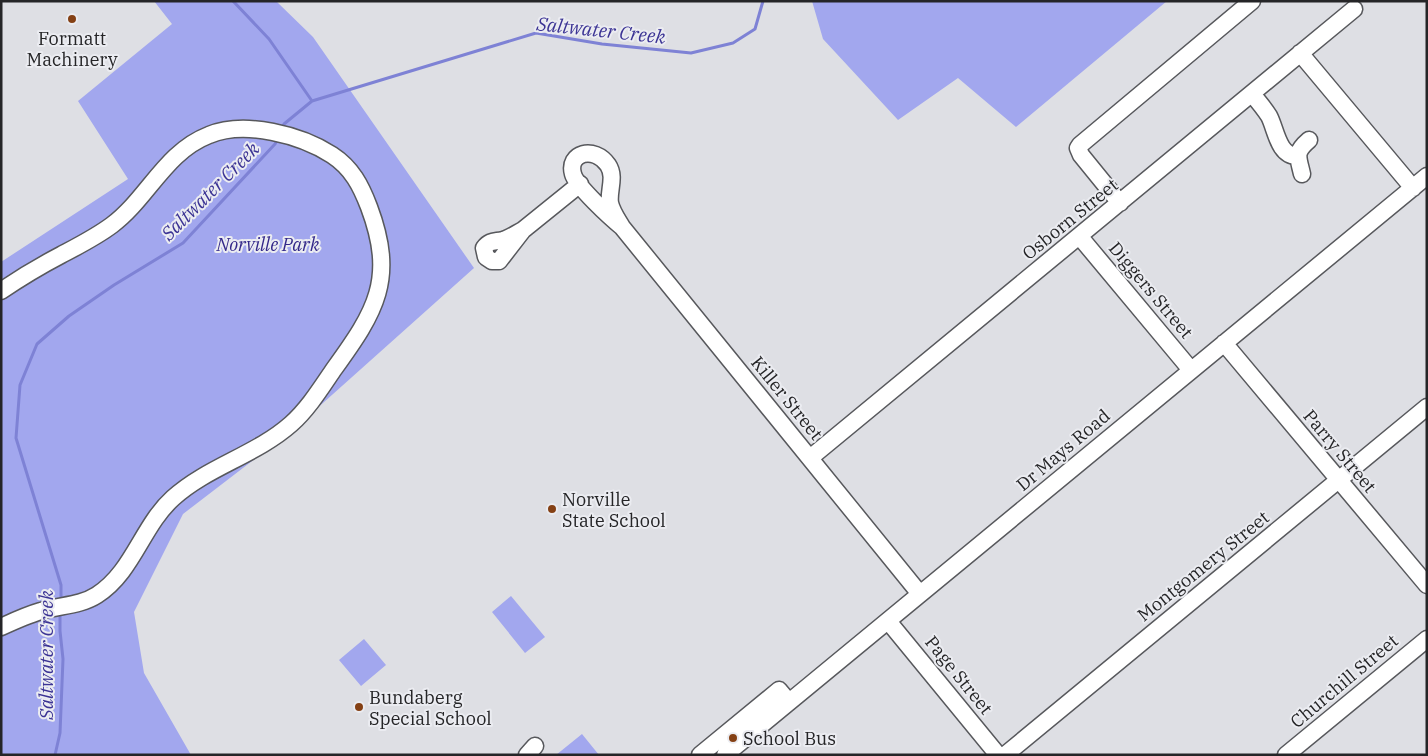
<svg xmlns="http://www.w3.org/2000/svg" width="1428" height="756" viewBox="0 0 1428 756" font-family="'IBM Plex Serif',serif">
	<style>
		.green { fill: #a2a7ee }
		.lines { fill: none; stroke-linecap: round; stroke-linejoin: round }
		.stream { stroke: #7e82d5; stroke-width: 3 }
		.minor-casing { stroke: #57585c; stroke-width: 19 }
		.minor { stroke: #fff; stroke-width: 16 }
		.poi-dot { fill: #844014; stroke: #ebecf1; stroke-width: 2 }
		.labels { text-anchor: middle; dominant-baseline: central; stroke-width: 4; stroke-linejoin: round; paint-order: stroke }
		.poi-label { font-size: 18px; fill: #252527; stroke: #ebecf1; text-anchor: start }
		.street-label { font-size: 18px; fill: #252527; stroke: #ebecf1 }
		.park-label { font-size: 18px; font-style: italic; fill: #332889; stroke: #ebecf1 }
		.water-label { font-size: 19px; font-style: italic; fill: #3b3394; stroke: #ebecf1 }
	</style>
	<rect width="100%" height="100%" fill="#dedfe4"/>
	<path class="green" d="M154,1H276L313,37L474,268L295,428L183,514L134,612L144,673L191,755H1V262L128,179L78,101L172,24Z
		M812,1H1167L1016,127L958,78L898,120L823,39Z
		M511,596L545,637L525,653L492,612Z
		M364,639L386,665L361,686L339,660Z
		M582,734L599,755H556Z"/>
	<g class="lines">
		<path class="stream" d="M233,1L269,39L312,101
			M282,129L284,124L312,101L536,33L602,44L691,53L733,43L755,29L763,1
			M61,602V585L16,438L20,385L37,344L69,316L114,285L183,243L275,144L279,137
			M55,755L60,733L63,659L60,631V611"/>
		<g class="minor-casing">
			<path id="minor" d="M1300,53L1413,188
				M1252,94C1258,101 1264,108 1269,116C1276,129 1278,156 1297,156
				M1302,174C1298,156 1294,153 1309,140
				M1120,203L1081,155L1078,148L1080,145L1252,1
				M622,227C611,218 576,186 573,174C567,153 594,145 608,165C616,177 608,191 610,203C612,212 618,220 622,227L920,594
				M523,230C517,233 510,238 503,240C495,242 490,240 484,248L486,257L492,261H499L523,230L580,184
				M1080,237L1191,370
				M1,291C20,278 40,266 61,255C78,246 96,237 112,225C148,198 165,152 209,135C245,120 301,135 332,155C352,168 361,186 369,207C396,279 376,311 334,369C321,388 308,409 291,424C256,455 207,467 173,498C142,526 133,572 97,595C80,606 60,605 41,611C27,615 14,621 1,627
				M1224,343L1427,585
				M810,458L1354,9
				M888,621L998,755
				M527,755L535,746
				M700,755L779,690L789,702
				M725,755L1427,176
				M1005,755L1427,407
				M1286,755L1427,639"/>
		</g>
		<use href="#minor" class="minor"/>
	</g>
	<g class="poi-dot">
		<circle cx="72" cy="19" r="5"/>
		<circle cx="552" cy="509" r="5"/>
		<circle cx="359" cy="707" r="5"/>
		<circle cx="733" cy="738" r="5"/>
	</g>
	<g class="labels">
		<g class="poi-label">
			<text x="72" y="38" text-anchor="middle">Formatt<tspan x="72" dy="21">Machinery</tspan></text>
			<text x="562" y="499">Norville<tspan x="562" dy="21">State School</tspan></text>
			<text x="369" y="697">Bundaberg<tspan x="369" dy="21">Special School</tspan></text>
			<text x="743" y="738">School Bus</text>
		</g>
		<g class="street-label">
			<text transform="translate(1070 219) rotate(-39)">Osborn Street</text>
			<text transform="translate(1151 290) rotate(50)">Diggers Street</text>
			<text transform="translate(787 398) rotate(51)">Killer Street</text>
			<text transform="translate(1063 450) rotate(-40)">Dr Mays Road</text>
			<text transform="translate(1340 451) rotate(50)">Parry Street</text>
			<text transform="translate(1203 566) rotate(-39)">Montgomery Street</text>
			<text transform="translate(959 675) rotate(51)">Page Street</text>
			<text transform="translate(1344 681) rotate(-40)">Churchill Street</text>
		</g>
		<g class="park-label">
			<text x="268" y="244">Norville Park</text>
		</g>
		<g class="water-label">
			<text transform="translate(601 30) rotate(6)">Saltwater Creek</text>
			<text transform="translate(210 191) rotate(-45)">Saltwater Creek</text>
			<text transform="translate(46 655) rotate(-90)">Saltwater Creek</text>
		</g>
	</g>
	<rect width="1428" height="756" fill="none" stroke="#252527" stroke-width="5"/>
</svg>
